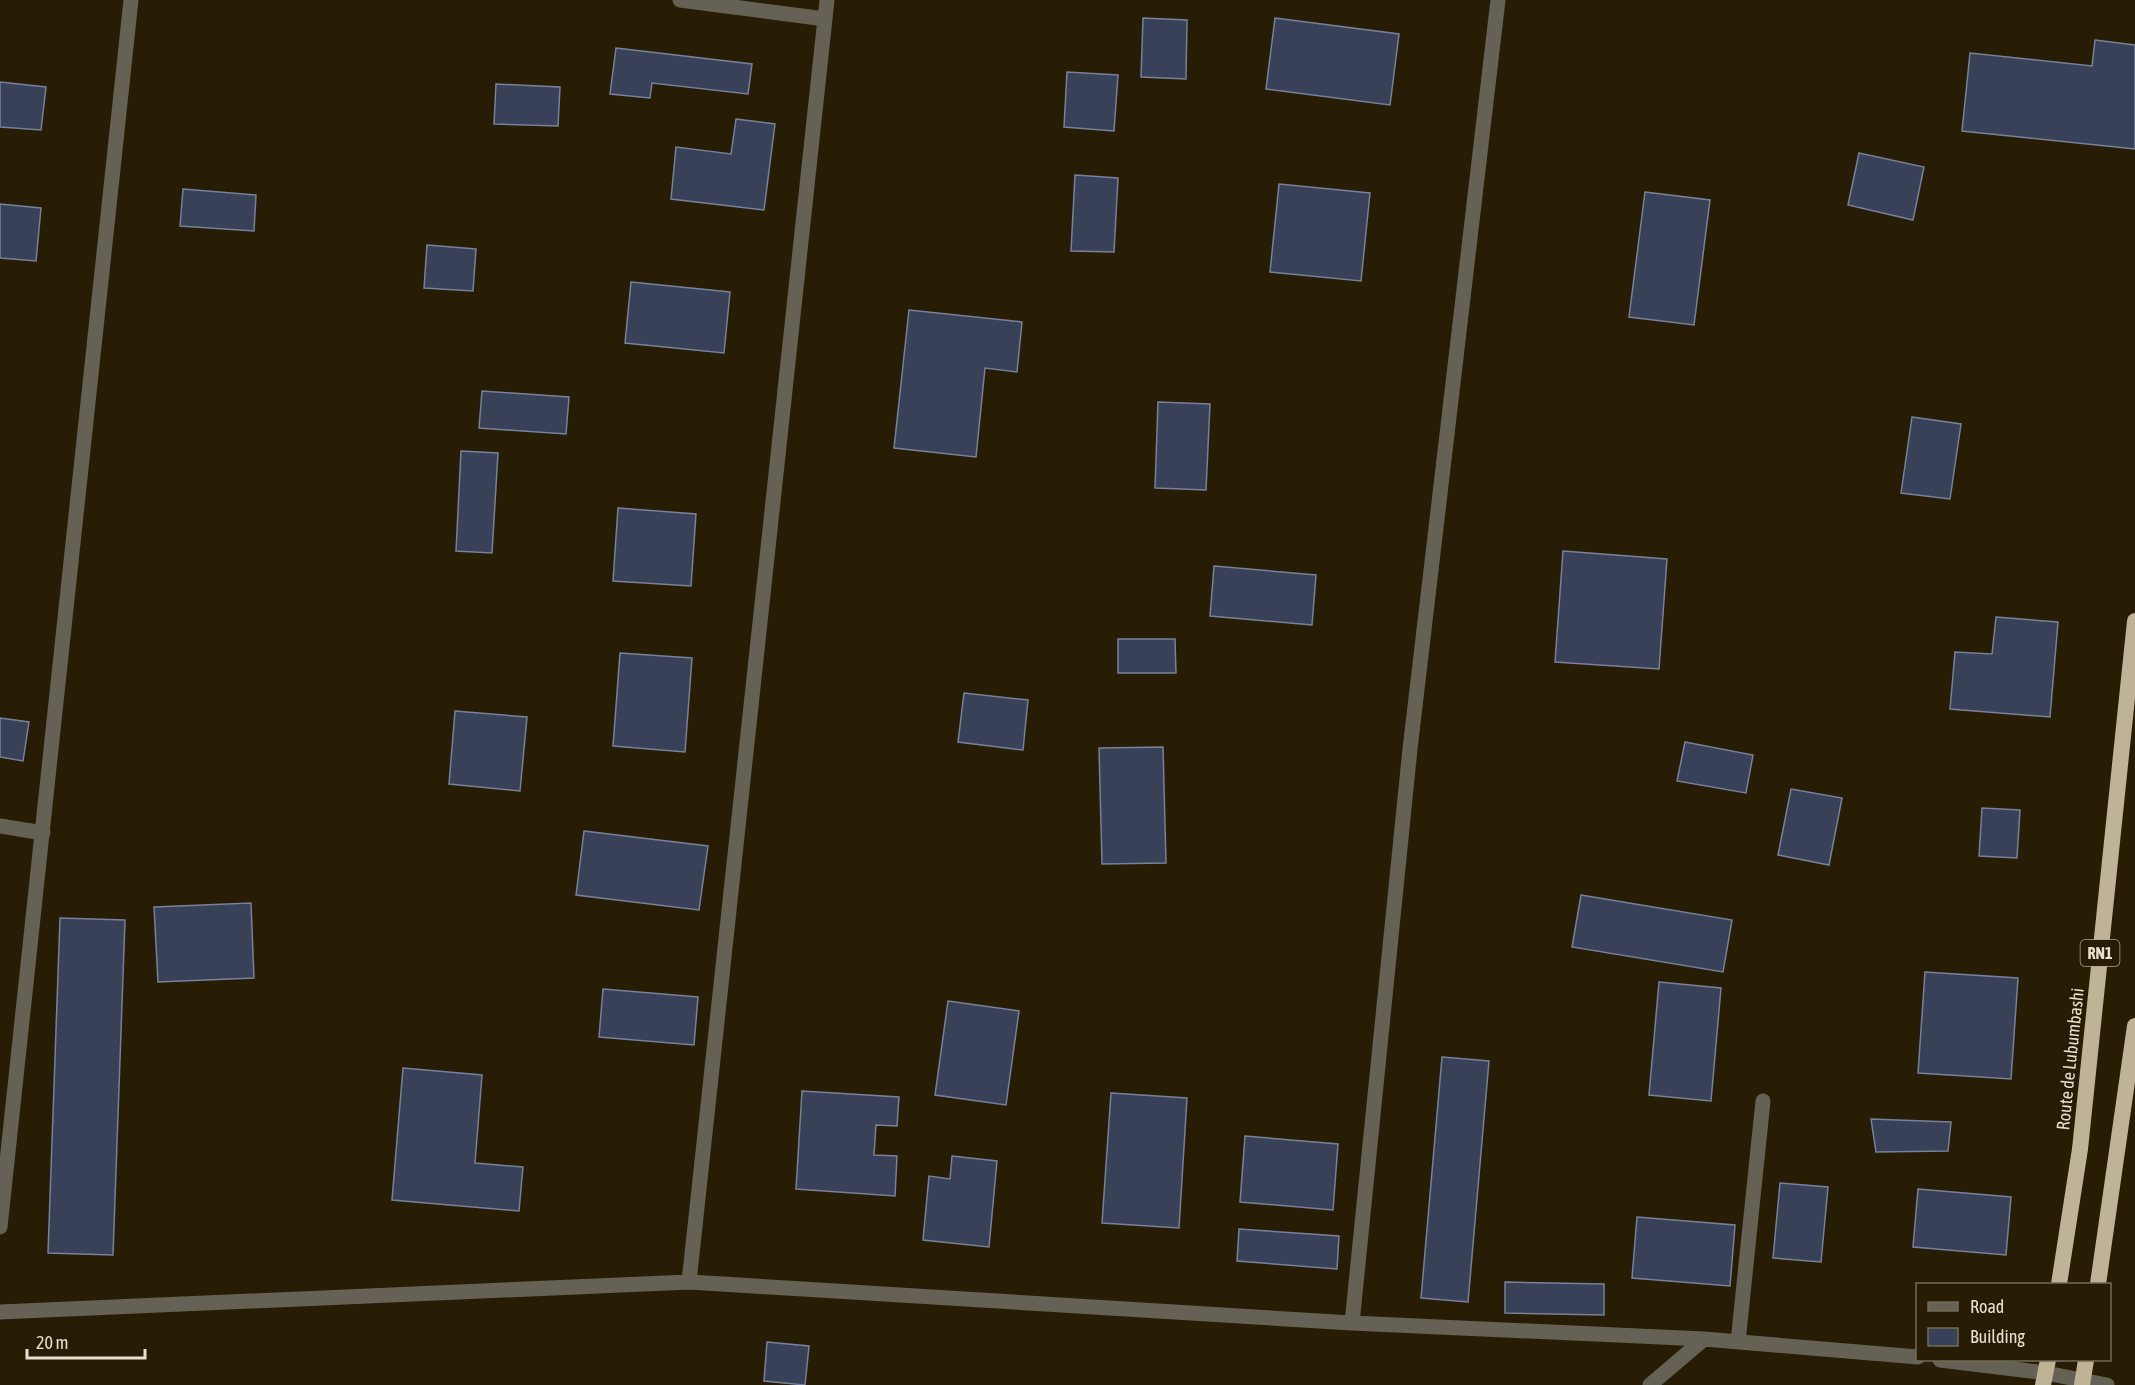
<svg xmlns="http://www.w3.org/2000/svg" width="2135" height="1385" viewBox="0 0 2135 1385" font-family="'Asap Condensed',sans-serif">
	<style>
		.building { fill: #394158; stroke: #78809b; stroke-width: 1.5 }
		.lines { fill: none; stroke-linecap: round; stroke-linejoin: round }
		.minor { stroke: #666155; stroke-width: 15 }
		.trunk { stroke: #beb297; stroke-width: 16 }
		.labels { text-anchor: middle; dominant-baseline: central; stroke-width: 4.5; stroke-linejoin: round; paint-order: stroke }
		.shield { fill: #261d04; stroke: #ada694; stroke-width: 1.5 }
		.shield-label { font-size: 16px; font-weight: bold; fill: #e7e1d2 }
		.street-label { font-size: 18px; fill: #e7e1d2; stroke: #261d04 }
	</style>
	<rect width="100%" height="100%" fill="#261d04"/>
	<path class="building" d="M1143,18L1187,20L1186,79L1141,77Z
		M1275,18L1399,34L1390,105L1266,89Z
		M2095,40L2135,45V149L1962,131L1970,53L2092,66Z
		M616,48L752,64L748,94L652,83L650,98L610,94Z
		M1067,72L1118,75L1114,131L1064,127Z
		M0,82L46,87L41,130L0,127Z
		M496,84L560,87L558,126L494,124Z
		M736,119L775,124L764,210L671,199L676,147L731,154Z
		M1859,153L1924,167L1913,220L1848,205Z
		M1075,175L1118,178L1114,252L1071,251Z
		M1279,184L1370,193L1361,281L1270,272Z
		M183,189L256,195L254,231L180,226Z
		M1645,192L1710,200L1694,325L1629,317Z
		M0,204L41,208L36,261L0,258Z
		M427,245L476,249L473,291L424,288Z
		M631,282L730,292L724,353L625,343Z
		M909,310L1022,322L1017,372L985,368L976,457L894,448Z
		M482,391L569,397L566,434L479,428Z
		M1158,402L1210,404L1206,490L1155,488Z
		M1912,417L1961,424L1950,499L1901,493Z
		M461,451L498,453L492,553L456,551Z
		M618,508L696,514L691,586L613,581Z
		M1563,551L1667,559L1659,669L1555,662Z
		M1214,566L1316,575L1312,625L1210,616Z
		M1996,617L2058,622L2050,717L1950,709L1955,652L1992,654Z
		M1118,639H1175L1176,673H1118Z
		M620,653L692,658L685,752L613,746Z
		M964,693L1028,700L1023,750L958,742Z
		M455,711L527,717L520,791L449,784Z
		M0,718L29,722L23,761L0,757Z
		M1685,742L1753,755L1746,793L1677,781Z
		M1163,747L1166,863L1102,864L1099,748Z
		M1791,789L1842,798L1829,865L1778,855Z
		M1982,808L2020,810L2017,858L1979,856Z
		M584,831L708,846L699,910L576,895Z
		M1581,895L1732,920L1723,972L1572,947Z
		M251,903L254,978L158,982L154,907Z
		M60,918L125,920L113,1255L48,1253Z
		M1925,972L2018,978L2011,1079L1918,1073Z
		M1659,982L1721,988L1711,1101L1649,1095Z
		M603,989L698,997L694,1045L599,1037Z
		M948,1001L1019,1011L1006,1105L935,1095Z
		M1442,1057L1489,1061L1468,1302L1421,1298Z
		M403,1068L482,1075L475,1163L523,1167L519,1211L392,1200Z
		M802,1091L899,1097L897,1126L876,1125L874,1155L897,1156L895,1196L796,1189Z
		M1111,1093L1187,1098L1179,1228L1102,1223Z
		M1871,1119L1951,1122L1948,1151L1876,1152Z
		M1245,1136L1338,1144L1333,1210L1240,1202Z
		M952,1156L997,1161L989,1247L923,1240L929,1176L950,1179Z
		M1780,1183L1828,1187L1821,1262L1773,1258Z
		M1918,1189L2011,1197L2006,1255L1913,1247Z
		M1637,1217L1735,1225L1730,1286L1632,1278Z
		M1239,1229L1339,1236L1337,1269L1237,1261Z
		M1505,1282L1604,1284V1315L1505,1313Z
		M767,1342L809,1346L805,1385L764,1381Z"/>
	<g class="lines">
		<path class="minor" d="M680,0L825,19
			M0,826L43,833
			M0,1227L131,0
			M689,1282L827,0
			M0,1312L689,1282L1352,1323L1704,1339L1918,1357
			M1352,1323L1410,749L1498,0
			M1738,1342L1763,1101
			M1940,1360L2046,1373L2107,1385
			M1650,1385L1704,1339"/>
		<path class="trunk" d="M2059,1284L2080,1149L2135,621
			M2098,1284L2135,1026
			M2043,1385L2048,1360
			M2082,1385L2086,1360"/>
	</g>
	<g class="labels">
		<rect class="shield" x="2080.5" y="940" width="39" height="26" rx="4.5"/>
		<g class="shield-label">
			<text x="2100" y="953">RN1</text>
		</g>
		<g class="street-label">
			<text transform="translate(2070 1059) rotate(-84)">Route de Lubumbashi</text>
		</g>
	</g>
	<rect x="1916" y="1283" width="195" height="78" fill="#261d04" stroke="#736b56" stroke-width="1.5"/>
	<rect x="1928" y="1302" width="30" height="9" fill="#666155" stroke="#736b56" stroke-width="1.5"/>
	<text x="1970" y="1313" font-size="18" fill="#e7e1d2">Road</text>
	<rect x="1928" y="1328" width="30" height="18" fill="#394158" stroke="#736b56" stroke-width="1.5"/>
	<text x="1970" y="1343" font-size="18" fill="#e7e1d2">Building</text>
	<path d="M27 1349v9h118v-9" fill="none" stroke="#e7e1d2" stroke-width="3"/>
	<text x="36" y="1349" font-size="18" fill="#e7e1d2" stroke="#261d04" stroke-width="4.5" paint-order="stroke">20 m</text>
</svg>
